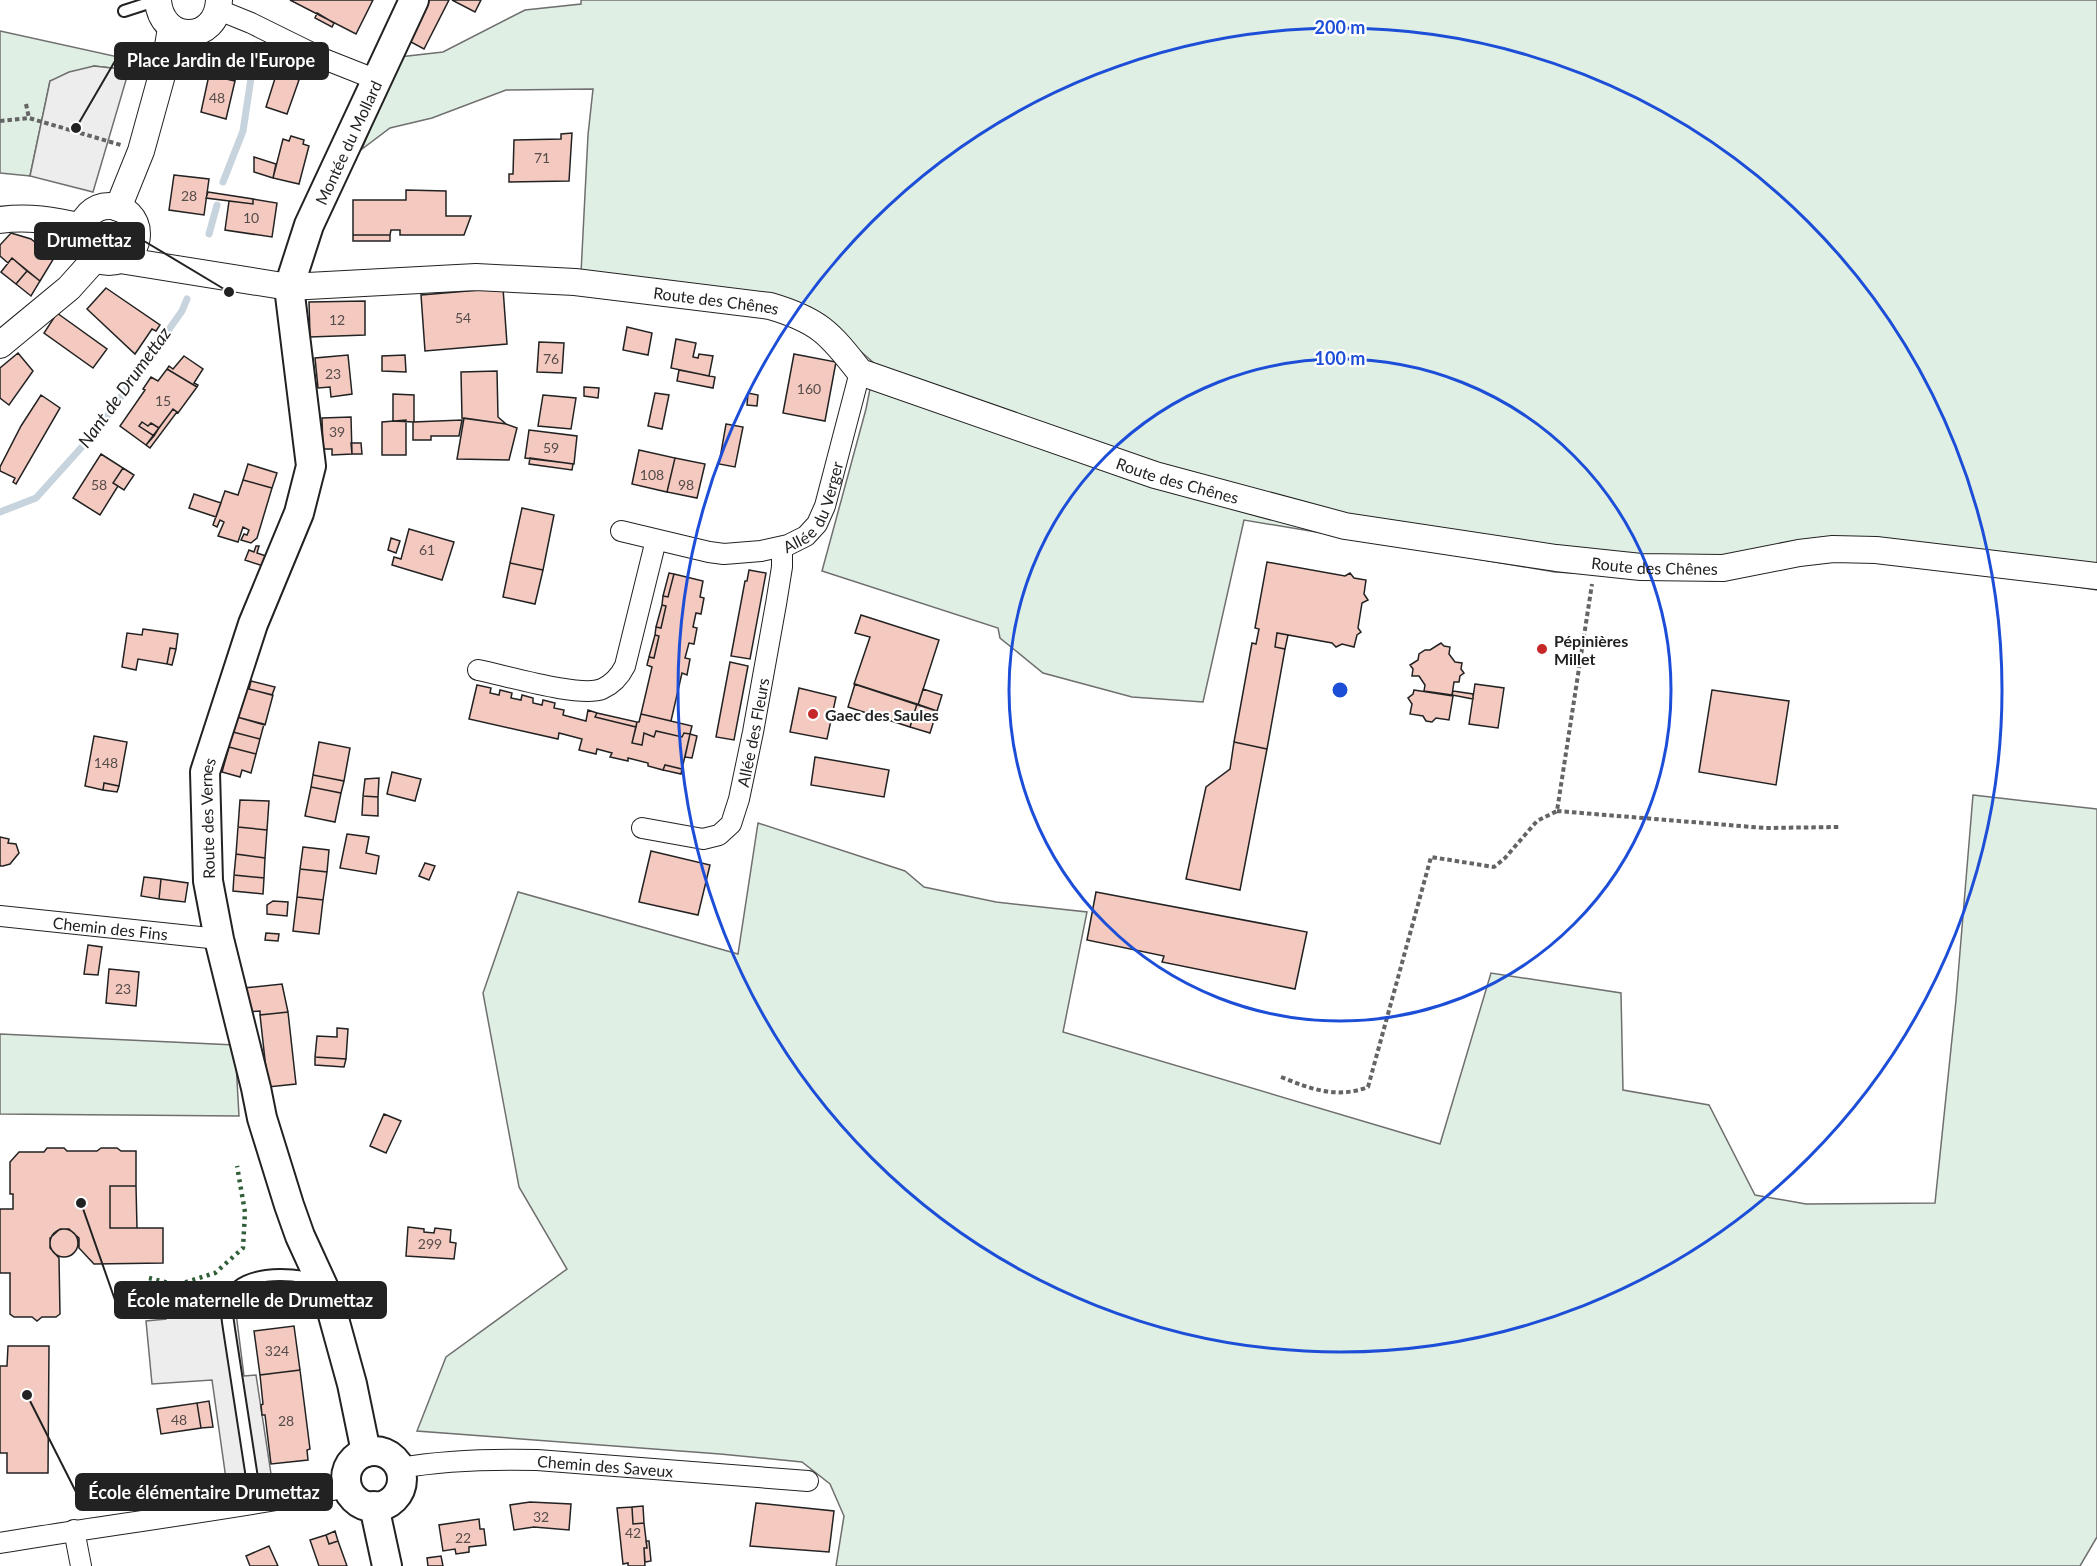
<svg xmlns="http://www.w3.org/2000/svg" width="2097" height="1566" viewBox="0 0 2097 1566" font-family="Lato,sans-serif">
	<style>
		.green { fill: #e0efe3; stroke: #6f6f6f; stroke-width: 1.5 }
		.parking { fill: #ededed; stroke: #6f6f6f; stroke-width: 1.5 }
		.lines { fill: none; stroke-linecap: round; stroke-linejoin: round }
		.stream { stroke: #c7d3dd; stroke-width: 7 }
		.building { fill: #f3c9c0; stroke: #222; stroke-width: 1.5 }
		.service-casing { stroke: #222; stroke-width: 14 }
		.minor-casing { stroke: #222; stroke-width: 22 }
		.tertiary-casing { stroke: #222; stroke-width: 28 }
		.secondary-casing { stroke: #222; stroke-width: 32 }
		.path { stroke: #646464; stroke-width: 4; stroke-dasharray: 4.5 3; stroke-linecap: butt }
		.service { stroke: #fff; stroke-width: 10 }
		.minor { stroke: #fff; stroke-width: 20 }
		.tertiary { stroke: #fff; stroke-width: 26 }
		.secondary { stroke: #fff; stroke-width: 28 }
		.hedge { stroke: #2f5e38; stroke-width: 4.5; stroke-dasharray: 3 4.5; stroke-linecap: butt }
		.ring { fill: none; stroke: #1d4ed8; stroke-width: 3 }
		.poi-dot { fill: #c62828; stroke: #fff; stroke-width: 2 }
		.labels { text-anchor: middle; dominant-baseline: central; stroke-width: 4.5; stroke-linejoin: round; paint-order: stroke }
		.number-label { font-size: 14px; fill: #564c4a }
		.street-label { font-size: 16px; fill: #222; stroke: #fff }
		.poi-label { font-size: 16px; font-weight: bold; fill: #222; stroke: #fff; text-anchor: start }
		.water-label { font-size: 18px; font-style: italic; fill: #222; stroke: #fff }
		.centre { fill: #1d4ed8; stroke: #fff; stroke-width: 3 }
		.ring-label { font-size: 18px; text-anchor: middle; font-weight: bold; fill: #1d4ed8; stroke: #fff; stroke-width: 4.5; stroke-linejoin: round; paint-order: stroke }
		.leader { fill: none; stroke: #222; stroke-width: 2 }
		.callout-dot { fill: #222; stroke: #fff; stroke-width: 2 }
		.callout { fill: #222; stroke: #222; stroke-width: 2 }
		.callout-label { font-size: 18px; text-anchor: middle; font-weight: bold; fill: #fff }
	</style>
	<rect width="100%" height="100%" fill="#fff"/>
	<path class="green" d="M581,0H2097V590L2001,575L1834,558L1714,581L1555,572L1244,520L1203,702L1132,697L1043,673L1000,638L998,628L822,571L866,409L875,364L810,307L581,273L588,135L593,89L506,90L432,118L390,128L362,149L399,57L443,52L525,10L581,4Z
		M0,31L132,60L129,70L94,66L50,81L30,176L0,173Z
		M1973,795L2097,809V1537L2080,1566H836L844,1516L830,1484L802,1462L720,1454L417,1431L446,1357L567,1269L519,1187L483,993L518,892L738,954L758,823L905,871L924,887L996,902L1087,912L1063,1032L1440,1144L1491,973L1621,993L1623,1090L1709,1105L1755,1195L1806,1204L1935,1203L1956,1000Z
		M0,1034L235,1045L239,1116L0,1114Z"/>
	<path class="parking" d="M94,66L129,70L93,192L30,176L50,81L69,72Z
		M214,1292L216,1308L235,1305L244,1376L256,1375L273,1487L228,1493L212,1380L152,1384L146,1321L166,1319L163,1297Z"/>
	<g class="lines">
		<path class="stream" d="M223,182L243,131L256,45
			M209,234L217,205
			M0,512L36,498L98,429L182,311L187,299"/>
	</g>
	<path class="building" d="M290,0H373L356,34Z
		M429,0H449L424,49L409,41Z
		M452,0H481L475,12Z
		M317,13L334,23L332,27L315,18Z
		M210,68L236,73L235,81L209,75Z
		M277,72L299,80L287,114L266,107Z
		M209,75L235,81L226,119L201,112Z
		M572,133L569,181L509,182V174H513L514,140L561,139V134Z
		M291,136L304,140L303,144L309,146L299,184L273,178L283,139L289,141Z
		M254,157L276,164L273,178L254,172Z
		M174,175L209,179L204,215L169,210Z
		M406,190L446,191V216H471L464,235H400V230H391L390,235H353V200H406Z
		M208,192L253,199V204L206,198Z
		M253,199L277,203L272,237L225,230L229,201L253,204Z
		M11,233L31,239L54,258L40,281L12,258L8,263L0,256V245Z
		M353,235H390V241H353Z
		M12,258L27,271L16,284L1,272Z
		M27,271L40,281L31,296L16,284Z
		M106,288L160,325L156,331L152,329L135,354L87,309Z
		M503,288L507,344L425,351L421,295Z
		M365,301V335L310,337L309,302Z
		M57,313L107,349L93,368L44,333Z
		M627,327L652,333L648,355L623,350Z
		M676,339L696,343L693,357L698,358L699,354L713,356L709,376L671,368Z
		M539,342L564,343L562,373L537,372Z
		M18,353L33,371L9,405L0,398V368Z
		M794,354L836,362L825,421L783,413Z
		M348,355L352,394L331,397L330,387L318,388L315,358Z
		M405,355L406,372L382,371V356Z
		M184,356L203,369L194,383L198,385L197,387L167,369L169,366L173,369Z
		M167,369L197,387L178,413L173,409L159,428L151,423L148,426L142,422L139,426L154,436L146,445L120,426L145,390L143,389L151,377L158,381Z
		M679,370L715,377L713,388L677,381Z
		M497,371L498,417L506,424L462,418L461,372Z
		M584,387L599,388L598,398L584,396Z
		M655,393L669,395L662,429L648,426Z
		M748,393L758,395L757,406L747,405Z
		M393,394L414,395V422L393,421Z
		M41,395L60,408L16,484L13,482L15,478L0,471V467L21,426Z
		M543,395L576,398L571,429L538,426Z
		M173,409L177,412L150,448L146,445Z
		M351,417L352,454L332,455V449H323L322,418Z
		M464,418L506,424L517,428L509,460L457,459Z
		M406,420V455H382V422Z
		M462,420L459,436H431V440H413V422Z
		M142,422L148,426L151,423L159,428L154,436L139,426Z
		M726,424L743,427L735,467L719,464Z
		M529,430L577,436L574,464L525,458Z
		M351,443H361L362,454H352Z
		M639,450L675,458L667,492L632,484Z
		M101,454L123,468L113,483L118,486L100,515L73,498Z
		M530,458L573,464L572,470L529,464Z
		M675,458L705,464L697,498L667,492Z
		M248,464L277,473L272,488L243,480Z
		M123,468L134,475L124,490L113,483Z
		M243,480L272,488L257,538L251,543L241,540L244,534L247,535L249,530L243,527L238,542L218,536L224,522L220,520L217,527L213,525L225,491L238,495Z
		M194,494L221,503L216,517L189,508Z
		M522,508L554,515L543,570L510,563Z
		M409,529L454,542L442,580L392,565L394,557L401,559Z
		M391,538L400,541L396,553L388,550Z
		M256,546H259L257,553L266,556L263,566L245,560L249,550L254,552Z
		M1267,562L1345,576L1350,573L1354,578L1366,580L1364,594L1368,600L1362,603L1358,628L1361,632L1357,635L1354,647L1342,644L1336,647L1332,643L1277,633L1275,647L1285,649L1267,749L1234,742L1252,643L1256,644L1259,629L1255,628Z
		M510,563L543,570L535,604L503,597Z
		M749,570L766,573L750,659L731,656L745,581H747Z
		M669,573L674,574L668,597L663,596Z
		M674,574L703,581L700,597L704,598L701,614L696,613L693,627L697,628L694,644L689,643L685,658L690,659L687,675L682,673L671,721L641,714L652,667L647,665L649,657L654,658L659,636L655,635L656,627L661,628L666,606L662,605L663,596L668,597Z
		M662,605L666,606L661,628L656,627Z
		M861,615L939,640L918,705L854,684L870,637L855,633Z
		M143,629L178,634L176,649L170,648L167,664L138,659L136,670L122,667L127,633L142,635Z
		M1277,633L1288,635L1285,649L1275,647Z
		M655,635L659,636L654,658L649,657Z
		M1441,643L1444,646L1450,647L1449,654L1455,662L1462,663L1461,669L1464,673L1460,676L1459,682H1454L1452,695L1424,691L1425,685L1419,676H1412L1413,669L1410,665L1418,660L1419,654L1425,650H1430Z
		M170,648L176,649L172,665L167,664Z
		M730,662L748,666L734,740L716,737Z
		M251,681L275,687L272,695L249,689Z
		M855,684L917,704L910,727L848,707Z
		M1475,684L1504,688L1498,728L1469,724Z
		M477,685L491,688L490,693L499,695L500,690L512,693L511,698L521,700L522,695L533,698V703L542,705L543,700L555,703L554,708L564,710L563,715L586,721L588,710L597,713L595,717L636,727L632,743L642,745L644,733L654,737L656,731L682,737L684,733L690,734L682,769L665,765L663,770L648,766V763L628,758V761L610,757L612,753L597,749L596,754L579,750L582,739L559,733L558,739L469,719Z
		M245,688L273,695L265,725L237,717Z
		M799,688L836,697L827,739L790,732Z
		M923,689L942,695L937,711L918,705Z
		M1414,690L1453,696L1449,720L1436,718L1432,722L1426,721L1423,716L1410,714L1412,704L1408,698L1413,694Z
		M1712,690L1789,701L1776,785L1699,772Z
		M1453,691L1473,694V699L1452,695Z
		M917,704L937,711L930,733L910,727Z
		M597,713L637,722L636,727L595,717Z
		M641,714L692,726L690,734L684,733L682,737L656,731L654,737L644,733L642,745L632,743L637,722H639Z
		M237,717L264,724L260,739L233,732Z
		M233,732L260,739L256,754L229,747Z
		M690,734L697,736L692,758L685,757Z
		M94,736L127,742L119,786L104,783L103,790L85,786Z
		M319,742L350,748L344,781L313,775Z
		M1234,742L1267,749L1240,890L1186,879L1206,787L1230,769Z
		M229,747L256,754L251,773L242,770L240,777L222,772Z
		M815,757L889,770L884,797L811,785Z
		M665,765L682,769L681,774L663,770Z
		M392,772L421,779L415,801L387,794Z
		M313,775L344,781L341,793L311,787Z
		M379,778L378,797L363,796L365,779Z
		M104,783L119,786L117,792L103,790Z
		M311,787L341,793L335,822L305,816Z
		M363,796L378,797V816L362,815Z
		M240,800L269,801L267,830L238,827Z
		M238,827L267,830L265,858L236,854Z
		M347,834L369,837L366,853L379,856L376,874L340,868Z
		M0,837L9,839L8,843L16,844L19,853L10,864L3,866H0Z
		M303,847L329,850L327,872L300,869Z
		M651,851L710,865L698,915L639,902Z
		M236,854L265,858L264,878L234,875Z
		M425,863L435,866L429,880L419,876Z
		M300,869L327,872L323,900L297,897Z
		M234,875L264,878L263,894L233,891Z
		M144,877L161,879L159,899L141,896Z
		M161,879L188,883L185,902L159,899Z
		M1096,892L1307,932L1295,989L1162,962L1164,956L1087,940Z
		M297,897L323,900L319,934L293,931Z
		M273,901L288,902L287,916L267,914V905Z
		M266,933L279,934L278,941L265,940Z
		M88,945L102,947L98,975L84,974Z
		M109,969L139,972L136,1006L106,1003Z
		M282,984L288,1012L260,1015V1011L247,1012L244,988Z
		M288,1012L296,1084L268,1087L260,1015Z
		M337,1028L348,1029L346,1059L315,1057L317,1036L337,1037Z
		M315,1057L346,1059L344,1067L315,1065Z
		M384,1114L401,1121L386,1153L370,1146Z
		M47,1148H64L67,1151H97L101,1148H117L121,1151H136V1186H110V1228H163V1263L94,1264L79,1248V1238L69,1229H60L50,1238V1248L59,1258L60,1314L56,1317H42L37,1321L32,1317H14L10,1314V1273H0V1209H13V1194H10V1162L19,1152H44Z
		M110,1186H136L137,1228H110Z
		M408,1227L424,1229V1232L434,1233L435,1228L451,1230L450,1242L456,1243L454,1259L406,1256Z
		M50 1243a14 14 0 1 1 28 0a14 14 0 1 1-28 0Z
		M294,1326L300,1370L260,1375L254,1331Z
		M8,1346H49L48,1473H7V1453H0V1366H7Z
		M300,1370L310,1449L307,1450L308,1460L271,1464L265,1415H262L261,1405L263,1404L260,1375Z
		M209,1401L213,1427L201,1428L197,1403Z
		M197,1403L201,1428L161,1434L157,1409Z
		M530,1502L571,1504L569,1530L534,1527L514,1530L510,1505Z
		M756,1503L834,1511L829,1552L750,1546Z
		M643,1506L644,1523L633,1524L632,1507Z
		M632,1507L633,1524L644,1523L647,1548H644L645,1566H628V1563L623,1564L617,1508Z
		M479,1519L480,1529H484L486,1545L469,1547V1552L456,1554L455,1549L443,1551L439,1525Z
		M335,1531L338,1541L329,1544L326,1535Z
		M326,1535L329,1544L338,1541L347,1566H319L310,1540Z
		M646,1541H649L651,1561L645,1562L644,1548H647Z
		M269,1546L278,1566H250L246,1556Z
		M441,1556L443,1566H428L427,1558Z"/>
	<g class="lines">
		<g class="service-casing">
			<path id="service" d="M124,11L158,0
				M256,1504L229,1329C228,1320 225,1310 228,1301C238,1270 291,1272 314,1280"/>
		</g>
		<g class="minor-casing">
			<g id="minor">
				<path d="M219,10L251,23L324,59L377,80"/>
				<path id="s1" d="M621,531L709,552L724,554L761,551L788,545L806,536L817,524L825,506L860,372"/>
				<path d="M478,670C504,675 580,698 602,689C613,684 620,676 625,666L656,540"/>
				<path id="s2" d="M642,828L703,839L719,835L731,824L739,799L753,732L776,604L782,567V547"/>
				<path id="s3" d="M0,916L219,939"/>
				<path id="s4" d="M400,1468C446,1460 491,1459 537,1460L808,1481"/>
				<path d="M74,1530L81,1566"/>
				<path d="M0,1543C116,1523 233,1510 348,1487"/>
			</g>
		</g>
		<g class="tertiary-casing">
			<g id="tertiary">
				<path d="M158,0C161,44 217,44 219,0"/>
				<circle cx="109" cy="234" r="28"/>
				<path d="M118,208L141,151L165,64L171,28"/>
				<path d="M0,220C28,216 54,220 82,227"/>
				<path id="s5" d="M120,260L289,287L476,277L575,282L770,306C818,320 830,333 860,372L1155,475L1345,526L1556,558L1641,567L1723,568L1799,553L1833,549L1876,550L2097,576"/>
				<path d="M0,345L69,288L95,259"/>
			</g>
		</g>
		<g class="secondary-casing">
			<g id="secondary">
				<circle cx="374" cy="1479" r="28"/>
				<path id="s6" d="M366,1452L352,1384L328,1297L300,1236L289,1205L262,1118L256,1088L219,939L208,881L205,772L253,624L299,513L311,466L289,287L309,225L414,0"/>
				<path d="M374,1506L387,1566"/>
			</g>
		</g>
		<path class="path" d="M26,104L29,118
			M0,121L29,118L121,145
			M1557,811L1765,828L1840,827
			M1281,1077C1311,1089 1337,1099 1368,1087L1431,857L1494,867L1505,858L1537,821L1557,811L1592,584"/>
		<use href="#service" class="service"/>
		<use href="#minor" class="minor"/>
		<use href="#tertiary" class="tertiary"/>
		<use href="#secondary" class="secondary"/>
		<path class="hedge" d="M149,1278L177,1285L215,1273L243,1248L245,1212L237,1166"/>
	</g>
	<g class="ring">
		<circle cx="1340" cy="690" r="331"/>
		<circle cx="1340" cy="690" r="662"/>
	</g>
	<g class="poi-dot">
		<circle cx="1542" cy="649" r="6"/>
		<circle cx="813" cy="714" r="6"/>
	</g>
	<g class="labels">
		<g class="number-label">
			<text x="217" y="97">48</text>
			<text x="542" y="157">71</text>
			<text x="189" y="195">28</text>
			<text x="251" y="217">10</text>
			<text x="463" y="317">54</text>
			<text x="337" y="319">12</text>
			<text x="551" y="358">76</text>
			<text x="333" y="373">23</text>
			<text x="809" y="388">160</text>
			<text x="163" y="400">15</text>
			<text x="337" y="431">39</text>
			<text x="551" y="447">59</text>
			<text x="652" y="474">108</text>
			<text x="99" y="484">58</text>
			<text x="686" y="484">98</text>
			<text x="427" y="549">61</text>
			<text x="106" y="762">148</text>
			<text x="123" y="988">23</text>
			<text x="430" y="1243">299</text>
			<text x="277" y="1350">324</text>
			<text x="179" y="1419">48</text>
			<text x="286" y="1420">28</text>
			<text x="541" y="1516">32</text>
			<text x="633" y="1532">42</text>
			<text x="463" y="1537">22</text>
		</g>
		<g class="street-label">
			<text stroke="none"><textPath href="#s6" startOffset="1364">Montée du Mollard</textPath></text>
			<text stroke="none"><textPath href="#s5" startOffset="600">Route des Chênes</textPath></text>
			<text stroke="none"><textPath href="#s5" startOffset="1104">Route des Chênes</textPath></text>
			<text stroke="none"><textPath href="#s1" startOffset="219">Allée du Verger</textPath></text>
			<text stroke="none"><textPath href="#s5" startOffset="1590">Route des Chênes</textPath></text>
			<text stroke="none"><textPath href="#s2" startOffset="189">Allée des Fleurs</textPath></text>
			<text stroke="none"><textPath href="#s6" startOffset="657">Route des Vernes</textPath></text>
			<text stroke="none"><textPath href="#s3" startOffset="111">Chemin des Fins</textPath></text>
			<text stroke="none"><textPath href="#s4" startOffset="206">Chemin des Saveux</textPath></text>
		</g>
		<g class="poi-label">
			<text x="1554" y="640">Pépinières<tspan x="1554" dy="18">Millet</tspan></text>
			<text x="825" y="714">Gaec des Saules</text>
		</g>
		<g class="water-label">
			<text transform="translate(124 387) rotate(-54)">Nant de Drumettaz</text>
		</g>
	</g>
	<circle cx="1340" cy="690" r="9" class="centre"/>
	<g class="ring-label">
		<text x="1340" y="34">200 m</text>
		<text x="1340" y="365">100 m</text>
	</g>
	<path class="leader" d="M76 128L115 61M229 292L144 241M81 1203L115 1300M27 1395L76 1492"/>
	<g class="callout-dot">
		<circle cx="76" cy="128" r="6"/>
		<circle cx="229" cy="292" r="6"/>
		<circle cx="81" cy="1203" r="6"/>
		<circle cx="27" cy="1395" r="6"/>
	</g>
	<g class="callout">
		<rect x="115" y="43" width="213" height="36" rx="6"/>
		<rect x="35" y="223" width="109" height="36" rx="6"/>
		<rect x="115" y="1282" width="271" height="36" rx="6"/>
		<rect x="76" y="1474" width="256" height="36" rx="6"/>
	</g>
	<g class="callout-label">
		<text x="221" y="67">Place Jardin de l'Europe</text>
		<text x="89" y="247">Drumettaz</text>
		<text x="250" y="1307">École maternelle de Drumettaz</text>
		<text x="204" y="1499">École élémentaire Drumettaz</text>
	</g>
</svg>
